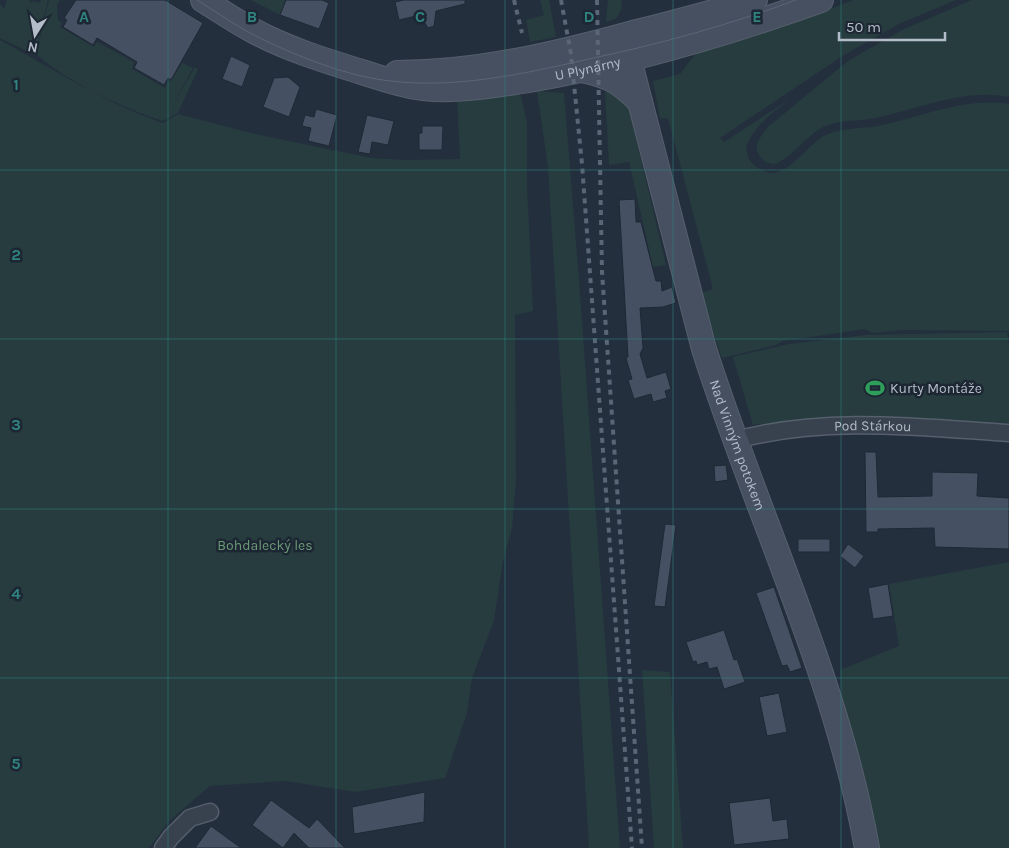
<svg xmlns="http://www.w3.org/2000/svg" width="1009" height="848" viewBox="0 0 1009 848" font-family="Karla,sans-serif">
	<style>
		.green { fill: #263c3f }
		.building { fill: #455162; stroke: #1f2835 }
		.lines { fill: none; stroke-linecap: round; stroke-linejoin: round }
		.street-casing { stroke: #565f6c; stroke-width: 19 }
		.secondary-casing { stroke: #565f6c; stroke-width: 26 }
		.street { stroke: #38414e; stroke-width: 16 }
		.secondary { stroke: #465061; stroke-width: 24 }
		.tram { stroke: #5a6575; stroke-width: 1 }
		.rail { stroke: #5a6575; stroke-width: 4; stroke-dasharray: 5 5; stroke-linecap: butt }
		.grid { fill: none; stroke: #308480; stroke-width: 1; stroke-opacity: 0.55 }
		.labels { text-anchor: middle; dominant-baseline: central; stroke-width: 5; stroke-linejoin: round; paint-order: stroke }
		.street-label { font-size: 14px; fill: #b4bcc9; stroke: #1d2633 }
		.poi-label { font-size: 14px; fill: #b4bcc9; stroke: #1d2633; text-anchor: start }
		.park-label { font-size: 14px; fill: #6b9a76; stroke: #1d2633 }
		.grid-label { font-size: 16px; text-anchor: middle; font-weight: bold; fill: #308480; stroke: #1d2633; stroke-width: 5; stroke-linejoin: round; paint-order: stroke }
	</style>
	<rect width="100%" height="100%" fill="#242f3e"/>
	<path class="green" d="M7,0H29L32,3L33,1L40,3L41,0H48L35,55L0,38V4L4,9Z
		M49,0H60L57,5L58,20L62,23L60,27L94,47L97,42L134,62L132,69L165,88L169,80L171,81L182,63L193,68L172,107L195,67L198,69L178,113L163,121C123,108 67,82 36,54Z
		M251,0H286L280,15Z
		M540,0H549L556,37L530,42L526,20L544,15Z
		M608,0H622L621,10L616,19L606,22Z
		M853,0H956L899,24L844,55L720,138L724,142L790,99C770,115 756,124 746,147C747,152 748,158 751,162C756,168 767,174 774,173C795,169 807,144 826,135C843,127 861,129 878,126C922,117 964,97 1009,104V331L901,330L873,333L865,329L783,341L776,345L722,358L706,311L702,293L713,289L668,118L660,119L653,81L680,74L696,53L809,17Z
		M972,0H1009V97C963,88 920,109 875,118C857,122 841,119 823,127C809,133 785,165 772,164C768,163 764,161 762,159C750,147 761,136 769,126L848,61L902,30Z
		M0,40C53,69 105,103 163,123L178,114L251,133L371,158L405,160L460,159L457,96L520,92L527,123V185L533,311L515,315L516,481L512,528L503,561L494,620L472,678L467,713L445,778L355,792L286,781L210,786L169,821L149,848H0Z
		M605,90L628,104L666,265L653,267L629,162L609,165Z
		M537,91L564,93L579,280L620,848H589L548,167Z
		M1007,332L1009,347V423C923,420 838,415 753,425L733,357L789,344L865,335Z
		M1009,562V848H878L866,784L842,700L840,670L899,646L889,584Z
		M642,670L670,672L683,848H654Z"/>
	<path class="building" d="M76,0H165L203,23L171,80L168,78L164,85L134,68L137,62L97,38L93,45L63,27L67,20L64,18Z
		M286,0H322L329,3L319,29L280,15Z
		M404,0H465V4L436,11L434,26L428,28L420,15L399,20L395,2Z
		M231,56L250,65L242,87L222,79Z
		M288,77L300,87L289,117L263,107L274,78Z
		M316,109L337,115L329,146L308,141L311,128L302,126L305,115L314,117Z
		M367,115L394,121L388,145L372,142L370,154L358,152Z
		M422,126H443L442,150H419V133H422Z
		M635,199L636,222H641L656,281H661L662,291L672,287L676,303L663,307L640,308L643,348L640,354L647,378L666,372L671,389L665,391L667,398L653,402L651,394L634,399L628,380L632,379L626,358L628,357L619,200Z
		M865,452H876L878,497L932,496V472L978,473L977,496L1009,498V549L935,547L934,528L878,529V532H866Z
		M726,465L728,480L715,482L714,466Z
		M665,524L676,525L665,607L654,606Z
		M798,539H830V552H798Z
		M848,544L864,556L855,568L840,556Z
		M888,584L893,616L873,619L868,588Z
		M774,587L802,668L790,672L787,665L782,666L756,593Z
		M724,630L734,660L737,659L745,682L724,689L717,667L709,669L707,662L697,665L696,661L693,662L686,642Z
		M779,693L787,732L767,736L759,697Z
		M425,792L424,822L354,834L352,807Z
		M770,798L773,821L787,819L789,839L734,845L729,803Z
		M271,800L309,828L317,819L345,848H309L294,833L283,848L252,825Z
		M211,826L241,848H195Z"/>
	<g class="lines">
		<g class="street-casing">
			<g id="street">
				<path id="s1" d="M736,440C825,416 918,427 1009,433"/>
				<path d="M163,848L171,837L190,818L210,812"/>
			</g>
		</g>
		<g class="secondary-casing">
			<g id="secondary">
				<path id="s2" d="M203,0C219,10 235,21 252,30C287,49 326,61 365,73C384,79 403,86 423,88C458,92 494,85 529,80C628,63 726,34 821,0"/>
				<path id="s3" d="M623,36L704,349C757,516 836,675 867,848"/>
				<path d="M582,70C610,76 620,82 640,102"/>
				<path d="M397,73C478,73 556,54 633,33C674,23 714,12 755,0"/>
			</g>
		</g>
		<use href="#street" class="street"/>
		<use href="#secondary" class="secondary"/>
		<path class="tram" d="M197,0C215,11 233,24 252,34C285,51 322,66 357,75C434,94 514,76 589,59C660,44 729,25 796,0"/>
		<path class="rail" d="M514,0L522,33
			M561,0L571,54L582,164L632,848
			M597,0L602,272L642,848"/>
	</g>
	<path class="grid" d="M168,0V848M336,0V848M505,0V848M673,0V848M841,0V848M0,170H1009M0,339H1009M0,509H1009M0,678H1009"/>
	<defs>
		<g id="stadium-bare" transform="scale(1.5)"><path d="M0-5a6.5 5 0 1 0 0 10a6.5 5 0 1 0 0-10ZM-3.5-1.8h7v3.6h-7Z" fill="#2e9e5b" stroke="#1d2633" stroke-width="2.5" paint-order="stroke"/></g>
	</defs>
	<g fill-rule="evenodd">
		<use href="#stadium-bare" x="875" y="388"/>
	</g>
	<g class="labels">
		<g class="street-label">
			<text stroke="none"><textPath href="#s2" startOffset="405">U Plynárny</textPath></text>
			<text stroke="none"><textPath href="#s1" startOffset="138">Pod Stárkou</textPath></text>
			<text stroke="none"><textPath href="#s3" startOffset="425">Nad Vinným potokem</textPath></text>
		</g>
		<g class="poi-label">
			<text x="890" y="388">Kurty Montáže</text>
		</g>
		<g class="park-label">
			<text x="265" y="545">Bohdalecký les</text>
		</g>
	</g>
	<g class="grid-label">
		<text x="84" y="22">A</text>
		<text x="252" y="22">B</text>
		<text x="420" y="22">C</text>
		<text x="589" y="22">D</text>
		<text x="757" y="22">E</text>
		<text x="16" y="90">1</text>
		<text x="16" y="260">2</text>
		<text x="16" y="430">3</text>
		<text x="16" y="599">4</text>
		<text x="16" y="769">5</text>
	</g>
	<g transform="translate(35 35) rotate(191)" stroke="#1d2633" stroke-width="4" paint-order="stroke">
	<path d="M0-4L9 19L0 12L-9 19Z" fill="#b4bcc9"/>
	<text y="-8" font-size="14" font-weight="bold" text-anchor="middle" fill="#b4bcc9">N</text>
	</g>
	<path d="M839 32v8h106v-8" fill="none" stroke="#b4bcc9" stroke-width="2.5"/>
	<text x="846" y="32" font-size="15" fill="#b4bcc9" stroke="#1d2633" stroke-width="4" paint-order="stroke">50 m</text>
</svg>
